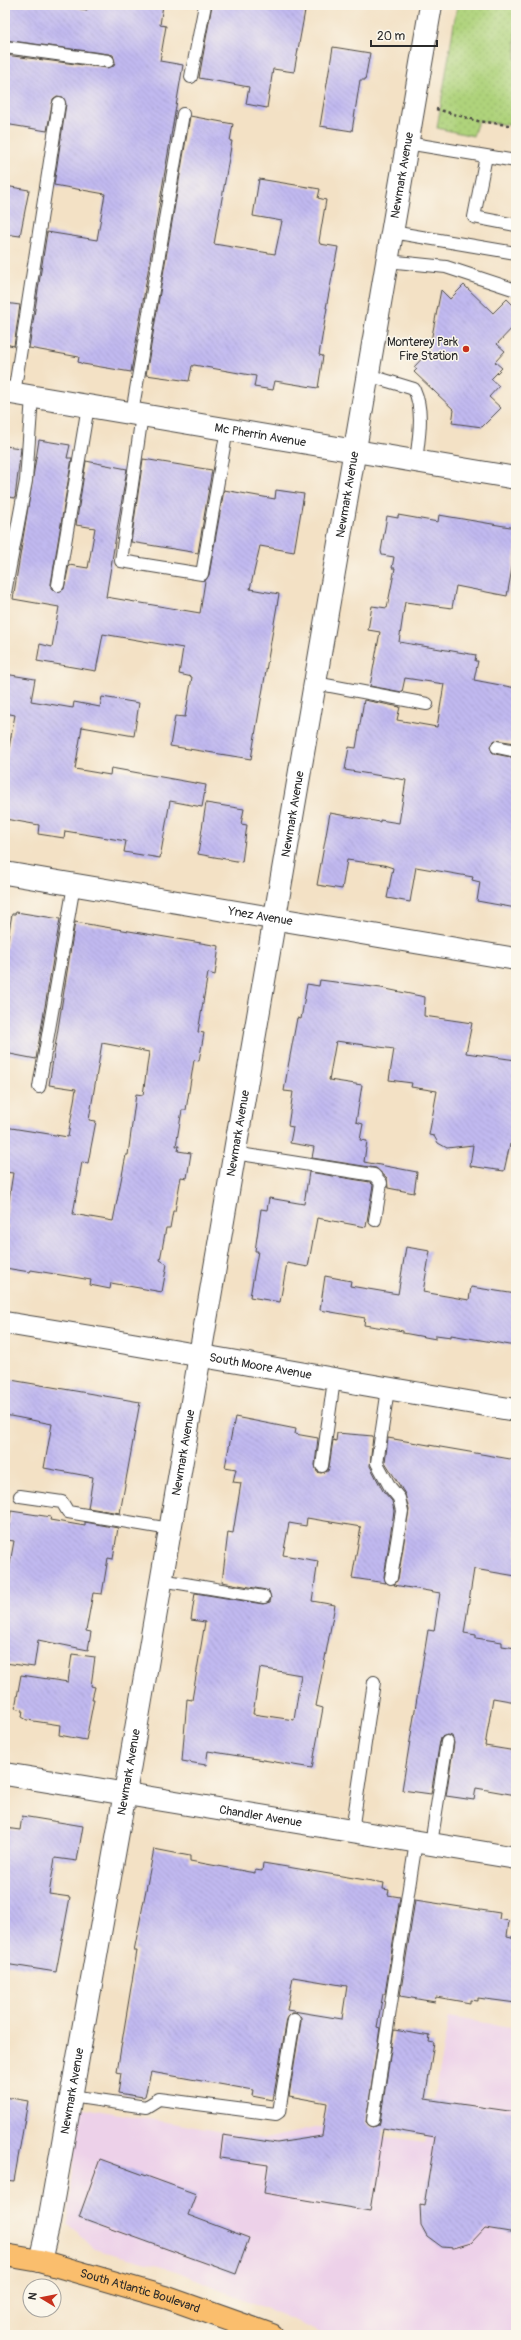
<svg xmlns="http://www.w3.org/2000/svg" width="521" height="2340" viewBox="0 0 521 2340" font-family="Pangolin,sans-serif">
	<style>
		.built { fill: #edd1e9 }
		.green { fill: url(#green-dots); stroke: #6d7f54 }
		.building { fill: url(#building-back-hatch); fill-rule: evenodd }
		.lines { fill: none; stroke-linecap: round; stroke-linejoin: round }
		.service-casing { stroke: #494642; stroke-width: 14 }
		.minor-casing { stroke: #494642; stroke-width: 24 }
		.tertiary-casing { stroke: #494642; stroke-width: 24 }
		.primary-casing { stroke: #494642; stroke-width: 24 }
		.path { stroke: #494642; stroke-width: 2.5; stroke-dasharray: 3 3; stroke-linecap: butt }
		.service { stroke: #fff; stroke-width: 12 }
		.minor { stroke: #fff; stroke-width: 22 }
		.tertiary { stroke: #fff; stroke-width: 22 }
		.primary { stroke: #fabe6d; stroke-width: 22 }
		.poi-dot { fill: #c8321e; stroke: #fbf7ec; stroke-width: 1.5 }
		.labels { text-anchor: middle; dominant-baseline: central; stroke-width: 3; stroke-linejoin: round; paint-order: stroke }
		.street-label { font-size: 12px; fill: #2b2b2b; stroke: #fbf7ec }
		.poi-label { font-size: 12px; fill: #2b2b2b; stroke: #fbf7ec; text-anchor: end }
	</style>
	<defs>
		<pattern id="green-dots" width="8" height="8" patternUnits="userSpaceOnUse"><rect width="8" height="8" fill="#afd37c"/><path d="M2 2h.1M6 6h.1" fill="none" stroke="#97b56b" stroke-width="1.8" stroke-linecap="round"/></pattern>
		<pattern id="building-back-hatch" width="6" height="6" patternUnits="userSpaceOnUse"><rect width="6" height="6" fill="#c1b9f0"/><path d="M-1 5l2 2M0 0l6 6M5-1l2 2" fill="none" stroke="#a69fce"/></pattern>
	</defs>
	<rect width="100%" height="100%" fill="#fbf7ec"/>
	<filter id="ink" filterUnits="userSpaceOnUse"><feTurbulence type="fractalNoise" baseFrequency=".025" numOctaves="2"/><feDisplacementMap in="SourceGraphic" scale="8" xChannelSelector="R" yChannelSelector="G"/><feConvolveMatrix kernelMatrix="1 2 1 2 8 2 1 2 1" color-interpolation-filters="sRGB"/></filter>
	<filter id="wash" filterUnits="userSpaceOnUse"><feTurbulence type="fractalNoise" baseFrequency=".012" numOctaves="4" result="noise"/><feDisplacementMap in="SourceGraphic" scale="16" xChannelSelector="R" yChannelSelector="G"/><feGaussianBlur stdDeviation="0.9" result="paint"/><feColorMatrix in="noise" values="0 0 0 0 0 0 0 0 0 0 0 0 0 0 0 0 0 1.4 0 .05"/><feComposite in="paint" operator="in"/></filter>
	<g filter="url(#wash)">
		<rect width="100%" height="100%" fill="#f3e1c5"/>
		<path class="built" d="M449,2017L516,2028V2335H329L177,2271L94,2249L68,2223L79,2107L265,2139L320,2127L425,2142Z"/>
		<path class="green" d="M457,5H516V126L478,121L473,136L437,128Z"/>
		<g id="blocks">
			<path class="building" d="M8,5H61L87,10L88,5H163L160,25L166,26L160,61L183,65L131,372L83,364L78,362L79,357L29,348L47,232L97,240L105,194L54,185L66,104L63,97L57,96L53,99L47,131L5,124V55L107,68L114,66L115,62L113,55L109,54L5,40Z
				M212,5H306L294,72L273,69L267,108L246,104L249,87L199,78Z
				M333,47L370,53L365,80H360L352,131L320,126Z
				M190,116L233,124L230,141H232L214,244L275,254L282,221L253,216L259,179L320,189L318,198L326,200L319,241L320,244L338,247L326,308H327L319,355L323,356L318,388L275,381L273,390L254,387L256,376L194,365L192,366L189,381L146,375Z
				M5,186L29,190L20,236L5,234Z
				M464,285L493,313L507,299L516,308V324L497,344L505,351L495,362L502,368L491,379L499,386L489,397L501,408L482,427L452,423L454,410L414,372L417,369L414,367L429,351L441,290L450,299Z
				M5,303L20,305L14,346L5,344Z
				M39,440L70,445L67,458H72L51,584V588L56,592L64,589L69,565L88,568L95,528L76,525L86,461L127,469L106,597L200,613L205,581L209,575L224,490L275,499L276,490L304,494L294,552L260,546L250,589L279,594L251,759L170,746L175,716L185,717L192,677L179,674L183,648L103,634L96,671L37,661L40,644L52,647L59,607L13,599Z
				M5,446L21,448L15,498L8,497V493L5,492Z
				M143,459L212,470L198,553L131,542Z
				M398,515L438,522L439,515L516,528V547L507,596L456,586L452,608L405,602L399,642L476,655L475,661H478L474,680L516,688V743L495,740L490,746L492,752L495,754L516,758V908L477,901L480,882L472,880L473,877L416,867L410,902L387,898L393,868L384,865L347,860L342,889L317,885L330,813L380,822V820L399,823L406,780L345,770L349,747L356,748L364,700L400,707L397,720L437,727L444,684L405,678L402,692L370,686L380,632L368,630L372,606L387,608L395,568H392L394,557L382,555L381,551L387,516L398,518Z
				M5,674L35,679L31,701L73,708L74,702L100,707L102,697L139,703L134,736L82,727L75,769L110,775L111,768L206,785L202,807L170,801L160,858L124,852L126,841L65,831L64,838L38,834L39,825L5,819V769L15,715L5,713Z
				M206,803L244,809L241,824L247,825L242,862L198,854Z
				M16,912L60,919L36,1059L5,1053V954L12,914H15Z
				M75,922L219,946L215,975L208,973L198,1032L204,1033L199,1061L194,1060L186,1110H182L176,1146H179L178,1151L191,1153L187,1178L181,1177L175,1211H173L170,1228H166L160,1260L167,1264L162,1292L111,1283L110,1289L90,1285L91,1280L31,1270L30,1272L5,1268V1243L8,1226L5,1225L13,1173L5,1172V1127L68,1137L76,1089L49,1085ZM102,1043L149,1052L143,1095L136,1094L128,1155H126L113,1221L73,1214L82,1162L88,1163L96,1121L89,1120Z
				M320,980L381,988L425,997L424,1016L472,1023L466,1053L516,1060V1145L510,1144L504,1171L470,1166L473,1145L447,1148L438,1143L434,1136L429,1135L437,1091L411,1087L412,1083L389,1080L394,1049L336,1041L329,1080L362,1085L356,1122L363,1124L360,1140L367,1141L364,1162L417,1172L414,1193L388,1188L387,1178L376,1168L312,1158L314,1147L290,1143L293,1127L288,1126L293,1092L284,1091L288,1067L297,1018L301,1019L307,984L319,986Z
				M309,1172L370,1182L373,1185L366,1227L317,1218L308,1267L287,1263L280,1302L250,1297L258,1251H255L261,1209L267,1210L269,1198L304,1204Z
				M406,1247L430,1251L423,1292L469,1300L471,1287L516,1294V1346L451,1335V1337L436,1335V1339L403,1333V1331L364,1325L365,1318L320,1310L325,1276L351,1281L350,1286L398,1294Z
				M5,1379L140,1402L120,1513L88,1508L93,1477L44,1468L52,1424L5,1415Z
				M235,1417L296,1429L295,1434L318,1438L315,1465L317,1472L321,1473L328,1471L329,1467L333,1440L336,1441L337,1433L373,1436L370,1466L383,1491L392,1501L394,1511L384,1577L386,1583L352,1578L361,1527L307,1518L306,1526L289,1523L283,1555L318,1561L312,1601L335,1605L316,1706L323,1708L312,1768L208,1751L206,1765L182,1761L187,1699L192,1700L205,1622L191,1620L195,1593L263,1604L270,1602L271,1598L269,1591L266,1590L222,1582L228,1532L233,1533L241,1483L233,1482L236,1469L225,1467ZM260,1668L301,1675L294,1720L253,1714Z
				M388,1438L516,1460V1576L474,1569L464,1633L476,1635V1638L502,1642V1646L516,1648V1702L493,1698L485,1746L516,1751V1795L476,1788L474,1800L446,1796L454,1743L452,1736L448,1735L441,1737L440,1741L431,1794L402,1790L428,1630L434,1631L440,1593L394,1585L398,1579L409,1510L405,1494L385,1462Z
				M11,1511L51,1517L50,1520L85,1526V1522L118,1528L113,1559L108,1558L102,1594L93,1593L86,1631L91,1632L88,1650L38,1640L34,1667L5,1663V1591L14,1541L7,1540Z
				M72,1654L95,1657L91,1686L95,1687L92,1699H94L86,1740L59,1735L60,1725L27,1720L22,1717L23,1710L15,1708L21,1675L68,1682Z
				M22,1816L83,1826L77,1861L55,1858L49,1894L70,1897L56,1972L5,1964V1828L20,1830Z
				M154,1849L190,1856V1861L255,1873V1870L262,1871L263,1863L384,1883L383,1889L389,1890L388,1895L400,1897L385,1994H383L377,2027L380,2028L366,2122L372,2127L379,2125L380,2122L394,2030L430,2036L429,2042L434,2043L425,2099L516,2112V2233L485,2228L471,2243L454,2248L442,2247L427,2236L421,2225L420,2205L424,2206L435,2137L383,2128L370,2211L264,2193L268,2165L220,2158L223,2135L277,2143L322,2136L327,2103L289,2096L301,2021V2017L296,2013H291L287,2019L274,2094H273L272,2100L252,2096L253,2090L151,2072L145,2096L143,2097L118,2093L121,2073L117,2072L137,1951H134ZM293,1977L347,1986L342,2019L287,2010Z
				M415,1900L500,1913L499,1919L509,1921L507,1936L516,1938V2003L478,1998V2001L470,2000V2003L436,1997L435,2002L400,1996Z
				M5,2097L28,2101L14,2181L5,2180Z
				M100,2159L196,2194L188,2215L249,2238L236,2274L79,2217Z"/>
		</g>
	</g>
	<g filter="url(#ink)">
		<use href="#blocks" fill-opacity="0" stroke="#494642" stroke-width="1"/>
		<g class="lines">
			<g class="service-casing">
				<path id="service" d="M5,47L108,61
					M191,77L205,5
					M407,143L486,156
					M516,161L486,156L474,217L516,225
					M392,232L516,253
					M387,261L446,267L516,290
					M368,375L414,389C424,411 419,437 416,461
					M14,394L59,103
					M132,413L183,114
					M142,415L121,561L202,574L227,429
					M58,585L88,406
					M5,593L26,481L32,397
					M315,683L427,704
					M497,747L516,751
					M39,1087L74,885
					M234,1153L374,1175L381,1183L375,1220
					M388,1389L377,1463L390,1487L399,1498L402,1511L391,1578
					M322,1466L334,1380
					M20,1496L62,1502L68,1512L170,1529
					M161,1580L264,1597
					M352,1831L374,1682
					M431,1844L447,1742
					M71,2096L146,2107L159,2099L276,2114L279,2112L294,2020
					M373,2120L416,1842"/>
			</g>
			<g class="minor-casing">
				<g id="minor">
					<path id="s1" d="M5,392L516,478"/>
					<path id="s2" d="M5,1323C176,1350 345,1382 516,1410"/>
					<path id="s3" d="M5,1774L516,1858"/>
				</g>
			</g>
			<g class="tertiary-casing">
				<g id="tertiary">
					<path id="s4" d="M5,873L516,959"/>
					<path id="s5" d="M40,2261L48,2227L129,1770L431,5"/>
				</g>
			</g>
			<g class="primary-casing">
				<g id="primary">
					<path id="s6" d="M5,2255L40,2261L168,2298L272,2335"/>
				</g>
			</g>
			<path class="path" d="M436,109L478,121L516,126"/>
			<use href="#service" class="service"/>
			<use href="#minor" class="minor"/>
			<use href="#tertiary" class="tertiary"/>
			<use href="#primary" class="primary"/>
		</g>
	</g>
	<circle class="poi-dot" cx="466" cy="349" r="4"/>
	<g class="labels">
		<g class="street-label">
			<text stroke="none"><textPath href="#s5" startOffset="2117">Newmark Avenue</textPath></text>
			<text stroke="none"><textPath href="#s1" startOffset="259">Mc Pherrin Avenue</textPath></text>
			<text stroke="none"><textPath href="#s5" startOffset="1793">Newmark Avenue</textPath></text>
			<text stroke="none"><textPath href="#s5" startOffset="1469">Newmark Avenue</textPath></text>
			<text stroke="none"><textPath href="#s4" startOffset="259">Ynez Avenue</textPath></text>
			<text stroke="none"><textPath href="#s5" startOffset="1145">Newmark Avenue</textPath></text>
			<text stroke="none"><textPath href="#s2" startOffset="259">South Moore Avenue</textPath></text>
			<text stroke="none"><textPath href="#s5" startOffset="821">Newmark Avenue</textPath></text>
			<text stroke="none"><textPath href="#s5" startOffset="497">Newmark Avenue</textPath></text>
			<text stroke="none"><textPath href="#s3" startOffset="259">Chandler Avenue</textPath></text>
			<text stroke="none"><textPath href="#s5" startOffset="173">Newmark Avenue</textPath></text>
			<text stroke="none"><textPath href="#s6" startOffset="140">South Atlantic Boulevard</textPath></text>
		</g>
		<g class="poi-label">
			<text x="458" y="342">Monterey Park<tspan x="458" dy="14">Fire Station</tspan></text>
		</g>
	</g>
	<rect width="521" height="2340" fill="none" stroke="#fbf7ec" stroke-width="20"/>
	<g transform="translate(42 2298) rotate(280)"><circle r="19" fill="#fbf7ec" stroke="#a8a59f"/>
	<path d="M0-3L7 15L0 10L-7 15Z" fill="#c8321e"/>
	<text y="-6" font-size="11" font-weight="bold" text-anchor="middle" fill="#2b2b2b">N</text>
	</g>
	<path d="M371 40v6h66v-6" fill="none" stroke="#2b2b2b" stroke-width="2"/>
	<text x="377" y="40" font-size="12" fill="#2b2b2b" stroke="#fbf7ec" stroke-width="3" paint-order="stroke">20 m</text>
</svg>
